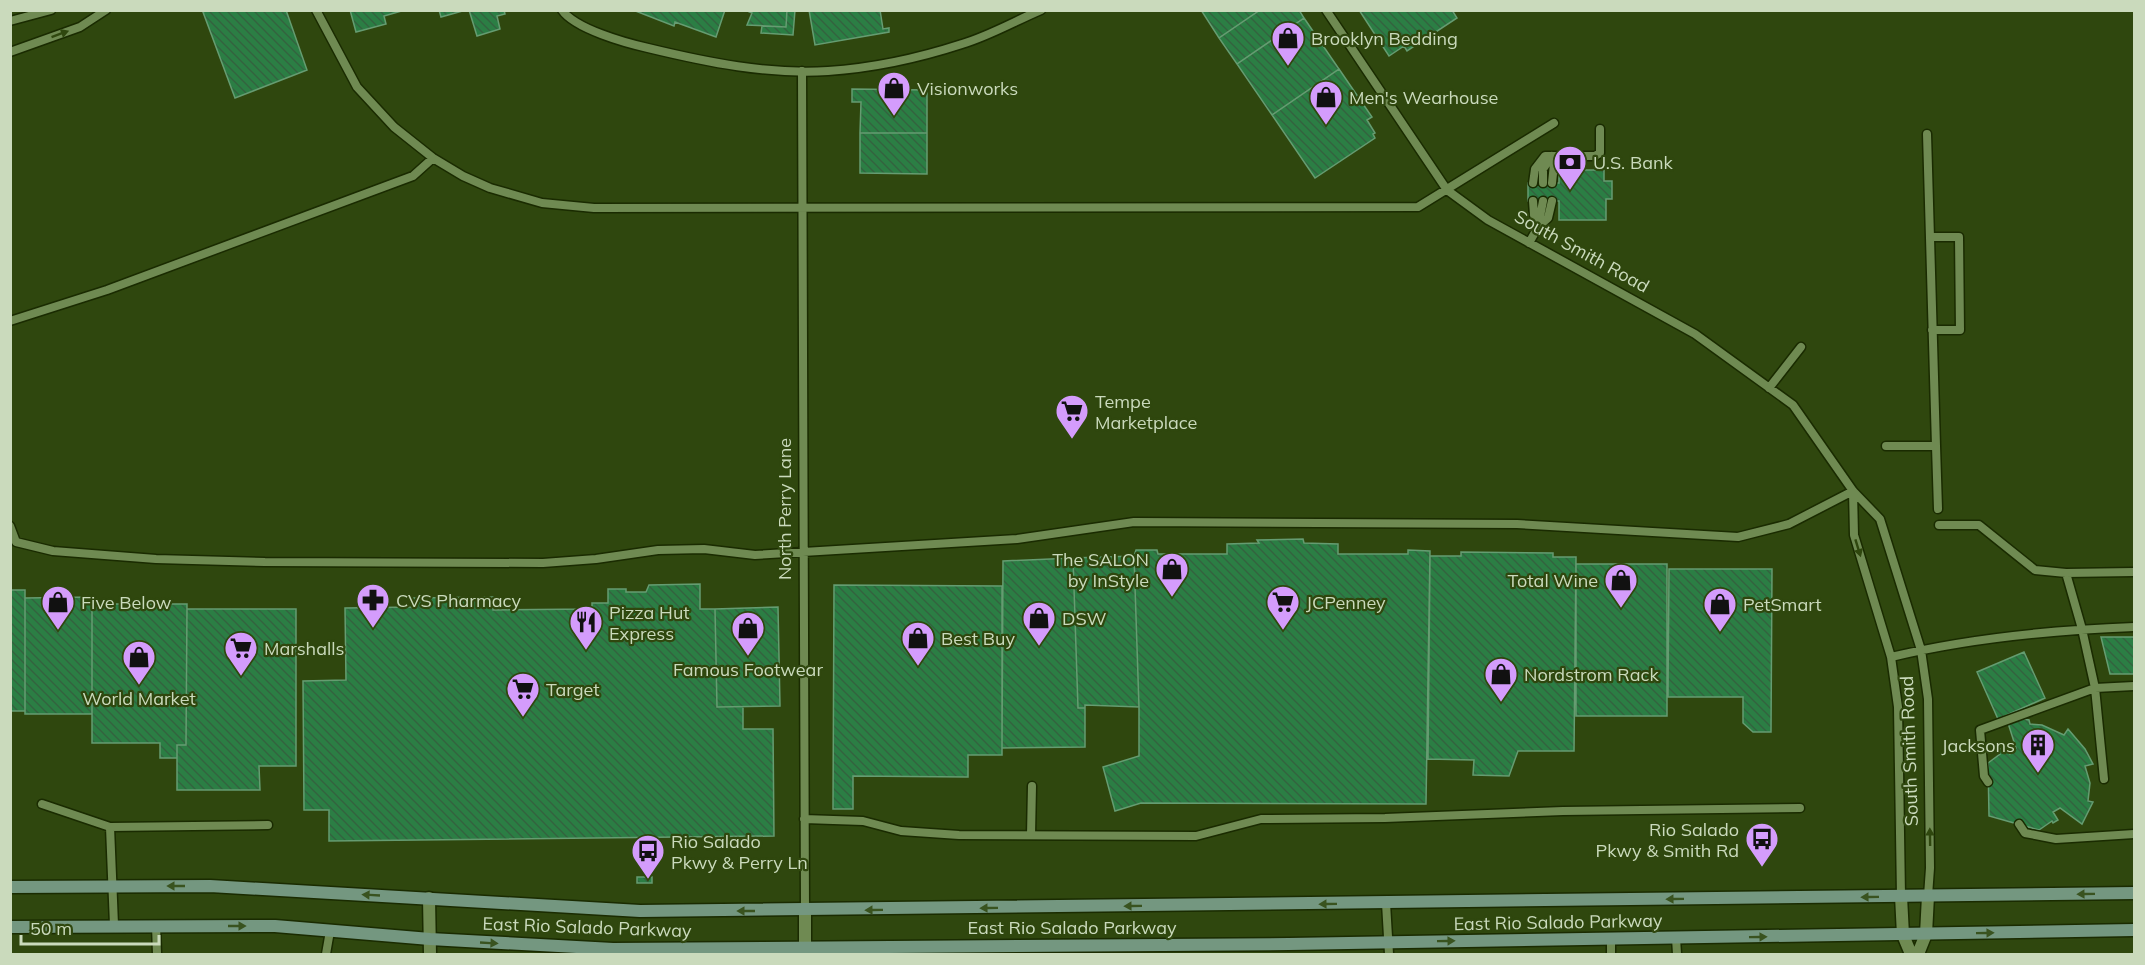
<svg xmlns="http://www.w3.org/2000/svg" width="2145" height="965" viewBox="0 0 2145 965" font-family="Mulish,sans-serif">
	<style>
		.building { fill: url(#building-back-hatch); stroke: #659c71; stroke-width: 1.5 }
		.lines { fill: none; stroke-linecap: round; stroke-linejoin: round }
		.lane-casing { stroke: #1a2b01; stroke-width: 11 }
		.street-casing { stroke: #1a2b01; stroke-width: 15 }
		.secondary-casing { stroke: #1a2b01; stroke-width: 15 }
		.lane { stroke: #6f8a52; stroke-width: 8 }
		.street { stroke: #6f8a52; stroke-width: 12 }
		.secondary { stroke: #749780; stroke-width: 12 }
		.oneway { fill: #2f470e }
		.oneway2 { fill: #39531f }
		.labels { text-anchor: middle; dominant-baseline: central; stroke-width: 4.5; stroke-linejoin: round; paint-order: stroke }
		.poi-label { font-size: 18px; fill: #cadabc; stroke: #2f470e; text-anchor: start }
		.street-label { font-size: 18px; fill: #cadabc; stroke: #2f470e }
	</style>
	<defs>
		<pattern id="building-back-hatch" width="6" height="6" patternUnits="userSpaceOnUse" patternTransform="scale(1.5)"><rect width="6" height="6" fill="#2b7e44"/><path d="M-1 5l2 2M0 0l6 6M5-1l2 2" fill="none" stroke="#33633f"/></pattern>
	</defs>
	<rect width="100%" height="100%" fill="#2f470e"/>
	<path class="building" d="M207,10H286L307,70L235,98L203,12Z
		M350,10H405L384,16L386,24L356,32Z
		M439,10H466L441,17Z
		M469,10H504L505,14L497,16L500,29L477,36Z
		M633,10H725L716,37L675,22L674,26Z
		M745,10H787L786,27L747,25L752,13Z
		M787,10H795L793,35L761,33L762,26L786,27Z
		M809,10H880L883,29L889,28V32L815,45Z
		M1201,10H1260L1219,38Z
		M1260,10H1299L1304,18L1237,64L1219,38Z
		M1359,10H1452L1457,18L1407,51L1404,46L1389,56Z
		M1304,18L1339,69L1272,115L1237,64Z
		M1339,69L1372,117L1367,120L1375,133L1373,134L1375,138L1315,178L1272,115Z
		M852,89L927,90V133H860L861,102H852Z
		M860,133H927V174L860,173Z
		M1559,170H1604V181H1612V199H1606V220H1559V201H1528V183H1559Z
		M1303,539L1304,543L1338,544V554H1408V550L1430,551L1426,804L1141,803L1115,811L1103,767L1139,756V707L1134,556L1136,550H1157L1158,554H1227V544L1259,543L1257,540Z
		M1461,552L1553,553V557H1576L1574,751H1518L1509,776L1473,775L1474,760L1428,759L1430,556H1461Z
		M1134,556L1139,707L1085,705V708H1078L1073,558Z
		M1073,558L1078,708H1085V747L1002,748L1003,561Z
		M1576,564H1667V716H1576Z
		M1669,569H1772L1771,732H1753L1743,723V697H1668Z
		M700,584V609H715L717,707H743V729H773L774,836L329,841V810H304L303,681L346,680L345,608L414,607L413,598L493,597V610L592,609V603H608V589H626V592H646L649,585Z
		M834,585L1002,586V755H968V777L853,776V809H833Z
		M10,590H25V711H10Z
		M92,597V714H25V598Z
		M92,604H187L186,745H177V758H160V743H92Z
		M778,607L780,706L717,707L715,609Z
		M187,609H296V766H259L260,790H177V745H186Z
		M2101,637H2134V674H2110Z
		M2024,652L2045,698L1998,719L1977,672Z
		M2024,719L2029,720L2030,724L2042,725L2064,735L2068,729L2085,749L2093,764L2085,766L2090,783L2088,801L2093,802L2082,824L2060,808L2053,812L2058,820L2053,823L2052,821L2039,830L1989,816L1988,763L2000,754L1997,750L2005,747L2010,754L2016,748L2008,723Z
		M637,877H652V883H637Z"/>
	<g class="lines">
		<g class="lane-casing">
			<path id="lane" d="M316,10L357,87L394,127L433,158L463,176L490,188L542,203L594,208L1418,207L1554,123
				M562,10C575,29 626,43 648,48C706,62 769,75 828,71C873,68 919,58 962,44C989,36 1015,21 1041,10
				M1326,10L1447,190L1488,220L1695,334L1793,405L1853,491L1880,519L1921,650L1928,699L1930,868L1928,896
				M10,21L51,10
				M10,52L80,27L106,10
				M802,71L805,911
				M1533,183L1535,169L1545,156H1595L1600,153V129
				M1543,183V169L1552,156
				M1552,183L1554,164L1558,156
				M1533,201L1534,215L1538,227L1548,218L1552,201
				M1931,237H1959L1960,330H1932
				M1529,243L1538,227L1543,201
				M10,321L107,290L413,176L433,158
				M1769,388L1801,347
				M1886,446H1936L1927,134
				M1936,446L1938,509
				M1853,491L1854,535L1891,657L1898,707L1901,896
				M1939,525H1979L2035,570L2066,573L2134,572
				M10,526L16,542L53,551L156,559L265,562L543,563L596,559L658,550L704,549L755,555L1017,539L1134,522L1517,524L1738,537L1789,524L1853,491
				M2066,573L2082,629L2095,688L2134,686
				M1891,657C1970,638 2053,630 2134,627
				M1988,782L1984,776L1980,730L2095,688L2104,779
				M42,804L110,827L114,925
				M804,819L863,821L901,831L959,835L1196,836L1261,819L1385,818L1563,811L1800,808
				M2019,824L2025,833L2056,839L2134,834
				M110,827L268,825
				M1031,835L1032,786
				M1386,903L1389,954
				M156,925L157,954
				M1676,938L1677,954
				M326,954L330,931
				M1611,954V939"/>
		</g>
		<g class="street-casing">
			<path id="street" d="M1901,896L1903,935L1911,954
				M429,898L430,954
				M805,911V954
				M1918,954L1926,934L1928,896"/>
		</g>
		<g class="secondary-casing">
			<path id="secondary" d="M10,887L210,886L640,911L2134,893
				M10,927L275,926L430,939L613,949L1289,944L2134,930"/>
		</g>
		<use href="#lane" class="lane"/>
		<use href="#street" class="street"/>
		<use href="#secondary" class="secondary"/>
	</g>
	<defs><path id="oneway-solid" d="M-6-.8H1V-3.2L6.5 0L1 3.2V.8H-6Z" transform="scale(1.5)"/></defs>
	<g class="oneway">
		<use href="#oneway-solid" transform="translate(60 34) rotate(-20)"/>
		<use href="#oneway-solid" transform="translate(1858 548) rotate(73)"/>
		<use href="#oneway-solid" transform="translate(1930 837) rotate(-91)"/>
	</g>
	<g class="oneway2">
		<use href="#oneway-solid" transform="translate(176 886) rotate(180)"/>
		<use href="#oneway-solid" transform="translate(2086 894) rotate(179)"/>
		<use href="#oneway-solid" transform="translate(371 895) rotate(-177)"/>
		<use href="#oneway-solid" transform="translate(1870 897) rotate(179)"/>
		<use href="#oneway-solid" transform="translate(1675 899) rotate(179)"/>
		<use href="#oneway-solid" transform="translate(1328 904) rotate(179)"/>
		<use href="#oneway-solid" transform="translate(1133 906) rotate(179)"/>
		<use href="#oneway-solid" transform="translate(989 908) rotate(179)"/>
		<use href="#oneway-solid" transform="translate(874 910) rotate(179)"/>
		<use href="#oneway-solid" transform="translate(746 911) rotate(180)"/>
		<use href="#oneway-solid" transform="translate(237 926)"/>
		<use href="#oneway-solid" transform="translate(1985 933) rotate(-1)"/>
		<use href="#oneway-solid" transform="translate(1758 937) rotate(-1)"/>
		<use href="#oneway-solid" transform="translate(1446 941) rotate(-1)"/>
		<use href="#oneway-solid" transform="translate(489 943) rotate(3)"/>
	</g>
	<defs>
		<g id="shop-pin" transform="scale(1.725)"><path d="M0 17L-7.5 6A9.5 9.5 0 1 1 7.5 6Z" fill="#d49cfc" stroke="#2f470e"/><path d="M-5-2.5h2.3a2.7 3.5 0 0 1 5.4 0H5L5.5 6h-11ZM-1.5-2.5h3a1.5 2.3 0 0 0-3 0Z" fill="#111"/></g>
		<g id="bank-pin" transform="scale(1.725)"><path d="M0 17L-7.5 6A9.5 9.5 0 1 1 7.5 6Z" fill="#d49cfc" stroke="#2f470e"/><path d="M-6-4H6V4H-6ZM0-2.3a2.3 2.3 0 1 0 0 4.6a2.3 2.3 0 1 0 0-4.6Z" fill="#111"/></g>
		<g id="supermarket-pin" transform="scale(1.725)"><path d="M0 17L-7.5 6A9.5 9.5 0 1 1 7.5 6Z" fill="#d49cfc" stroke="#2f470e"/><path d="M-6-5.5h2.5l.6 2H6L4.5 2H-2.5L-4.4-4H-6ZM-1.5 3.2a1.3 1.3 0 1 0 .1 0ZM3 3.2a1.3 1.3 0 1 0 .1 0Z" fill="#111"/></g>
		<g id="pharmacy-pin" transform="scale(1.725)"><path d="M0 17L-7.5 6A9.5 9.5 0 1 1 7.5 6Z" fill="#d49cfc" stroke="#2f470e"/><path d="M-2-6h4v4h4v4h-4v4h-4v-4h-4v-4h4Z" fill="#111"/></g>
		<g id="restaurant-pin" transform="scale(1.725)"><path d="M0 17L-7.5 6A9.5 9.5 0 1 1 7.5 6Z" fill="#d49cfc" stroke="#2f470e"/><path d="M-5-6h1v4h1v-4h1v4h1v-4h1v5L-1.5 .5V6h-2V.5L-5-1ZM5-6V6H3V1.5H1.5Q1.5-4 5-6Z" fill="#111"/></g>
		<g id="building-pin" transform="scale(1.725)"><path d="M0 17L-7.5 6A9.5 9.5 0 1 1 7.5 6Z" fill="#d49cfc" stroke="#2f470e"/><path d="M-4-6H4V6H1V3H-1V6H-4ZM-2.5-4.3h1.7v1.8h-1.7ZM.8-4.3h1.7v1.8H.8ZM-2.5-1h1.7V.8h-1.7ZM.8-1h1.7V.8H.8Z" fill="#111"/></g>
		<g id="bus-pin" transform="scale(1.725)"><path d="M0 17L-7.5 6A9.5 9.5 0 1 1 7.5 6Z" fill="#d49cfc" stroke="#2f470e"/><path d="M-5-6H5V4H4V6H2V4H-2V6H-4V4H-5ZM-3.5-4V0h7V-4ZM-3.5 1.2v1.5H-2V1.2ZM2 1.2v1.5H3.5V1.2Z" fill="#111"/></g>
	</defs>
	<g fill-rule="evenodd">
		<use href="#shop-pin" x="1288" y="38"/>
		<use href="#shop-pin" x="894" y="88"/>
		<use href="#shop-pin" x="1326" y="97"/>
		<use href="#bank-pin" x="1570" y="162"/>
		<use href="#supermarket-pin" x="1072" y="411"/>
		<use href="#shop-pin" x="1172" y="569"/>
		<use href="#shop-pin" x="1621" y="580"/>
		<use href="#pharmacy-pin" x="373" y="600"/>
		<use href="#shop-pin" x="58" y="602"/>
		<use href="#supermarket-pin" x="1283" y="602"/>
		<use href="#shop-pin" x="1720" y="604"/>
		<use href="#shop-pin" x="1039" y="618"/>
		<use href="#restaurant-pin" x="586" y="622"/>
		<use href="#shop-pin" x="748" y="628"/>
		<use href="#shop-pin" x="918" y="638"/>
		<use href="#supermarket-pin" x="241" y="648"/>
		<use href="#shop-pin" x="139" y="657"/>
		<use href="#shop-pin" x="1501" y="674"/>
		<use href="#supermarket-pin" x="523" y="689"/>
		<use href="#building-pin" x="2038" y="745"/>
		<use href="#bus-pin" x="1762" y="839"/>
		<use href="#bus-pin" x="648" y="851"/>
	</g>
	<g class="labels">
		<g class="poi-label">
			<text x="1311" y="38">Brooklyn Bedding</text>
			<text x="917" y="88">Visionworks</text>
			<text x="1349" y="97">Men's Wearhouse</text>
			<text x="1593" y="162">U.S. Bank</text>
			<text x="1095" y="401">Tempe<tspan x="1095" dy="21">Marketplace</tspan></text>
			<text x="1149" y="559" text-anchor="end">The SALON<tspan x="1149" dy="21">by InStyle</tspan></text>
			<text x="1598" y="580" text-anchor="end">Total Wine</text>
			<text x="396" y="600">CVS Pharmacy</text>
			<text x="81" y="602">Five Below</text>
			<text x="1306" y="602">JCPenney</text>
			<text x="1743" y="604">PetSmart</text>
			<text x="609" y="612">Pizza Hut<tspan x="609" dy="21">Express</tspan></text>
			<text x="1062" y="618">DSW</text>
			<text x="941" y="638">Best Buy</text>
			<text x="264" y="648">Marshalls</text>
			<text x="748" y="669" text-anchor="middle">Famous Footwear</text>
			<text x="1524" y="674">Nordstrom Rack</text>
			<text x="546" y="689">Target</text>
			<text x="139" y="698" text-anchor="middle">World Market</text>
			<text x="2015" y="745" text-anchor="end">Jacksons</text>
			<text x="1739" y="829" text-anchor="end">Rio Salado<tspan x="1739" dy="21">Pkwy &amp; Smith Rd</tspan></text>
			<text x="671" y="841">Rio Salado<tspan x="671" dy="21">Pkwy &amp; Perry Ln</tspan></text>
		</g>
		<g class="street-label">
			<text transform="translate(1582 251) rotate(29)">South Smith Road</text>
			<text transform="translate(784 509) rotate(-90)">North Perry Lane</text>
			<text transform="translate(1909 751) rotate(-92)">South Smith Road</text>
			<text transform="translate(1558 922) rotate(-1)">East Rio Salado Parkway</text>
			<text transform="translate(587 927) rotate(2)">East Rio Salado Parkway</text>
			<text x="1072" y="927">East Rio Salado Parkway</text>
		</g>
	</g>
	<rect width="2145" height="965" fill="none" stroke="#cadabc" stroke-width="24"/>
	<path d="M21 935v9h138v-9" fill="none" stroke="#cadabc" stroke-width="3"/>
	<text x="30" y="935" font-size="18" fill="#cadabc" stroke="#2f470e" stroke-width="4.5" paint-order="stroke">50 m</text>
</svg>
